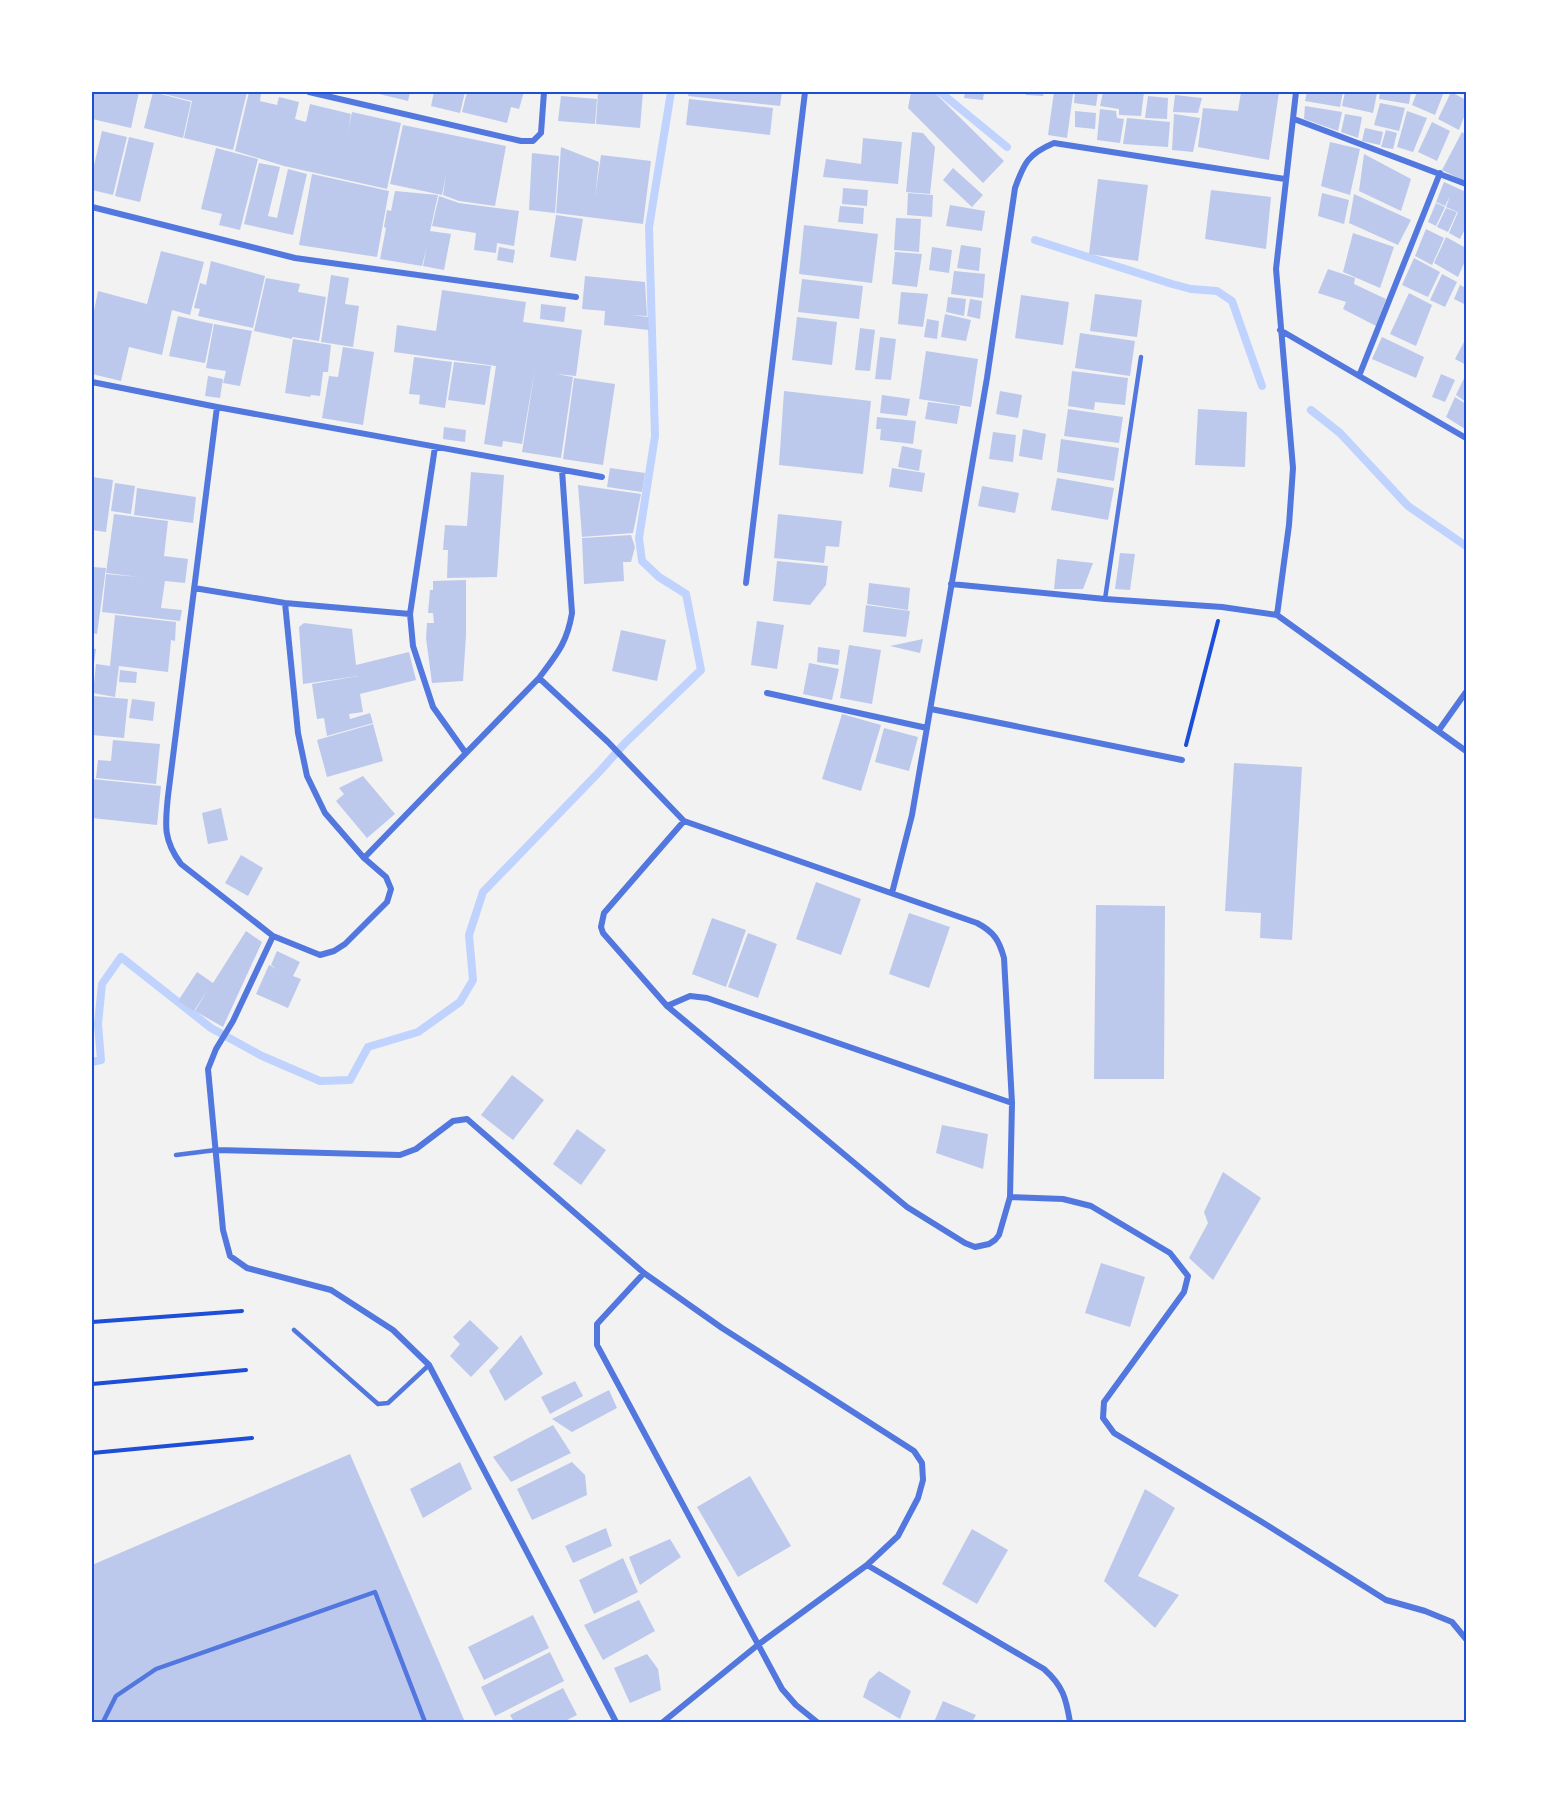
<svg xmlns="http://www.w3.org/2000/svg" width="1558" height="1814" viewBox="0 0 1558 1814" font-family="'Exo 2',sans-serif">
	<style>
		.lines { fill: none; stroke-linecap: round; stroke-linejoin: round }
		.stream { stroke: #bfd3fe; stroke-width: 8 }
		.building { fill: #bdc9ec }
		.path { stroke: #1d4ed8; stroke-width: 4 }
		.service { stroke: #5277de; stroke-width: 4.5 }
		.minor { stroke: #5277de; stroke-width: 6 }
		.neatline { fill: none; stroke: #1d4ed8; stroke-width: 2 }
	</style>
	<rect width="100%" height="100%" fill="#f2f2f2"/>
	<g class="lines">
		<path class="stream" d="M940,92L1007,147
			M1035,240L1172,284L1191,289L1217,291L1232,301L1262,386
			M1311,410L1340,433L1408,506L1466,546
			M92,1062L101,1060L98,1024L102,984L121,957L211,1028L262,1056L320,1081L350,1080L368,1047L418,1032L460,1002L473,980L469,935L483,892L600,771L625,743L701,670L686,594L659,577L642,561L639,538L655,436L649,227L671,92"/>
	</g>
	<path class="building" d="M92,92H139L131,128L92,119Z
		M153,92L191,102L183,138L144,128Z
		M156,92H247L233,150L184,138L192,101Z
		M249,92L261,94L260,101L277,105L279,97L299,102L295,119L306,122L310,104L351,114L348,132L352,112L401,123L387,189L284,166L235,151Z
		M371,92H410L408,101Z
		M434,92H465L460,113L431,106Z
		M467,92H524L519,109L511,107L507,123L462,112Z
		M598,92H643L640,128L596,124Z
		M689,92H782L780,106L688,96Z
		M911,92H934L1004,161L983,183L908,108Z
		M965,92H984L983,100L964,98Z
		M1026,92H1044L1043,96L1026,95Z
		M1054,92L1073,94L1067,138L1048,135Z
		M1075,92H1098L1096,106L1074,103Z
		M1103,92H1144L1141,116L1119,115V109L1100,106Z
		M1241,92H1279L1269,160L1198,147L1203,108L1238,111Z
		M1307,92H1343L1340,107L1305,101Z
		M1345,92L1377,93L1373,113L1342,106Z
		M1380,92H1411L1409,104L1379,99Z
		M1417,92H1444L1435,115L1412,105Z
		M1451,92L1466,100V112L1459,130L1438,119Z
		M1175,95L1202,98L1198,113L1173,112Z
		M561,96L597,99L595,124L558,121Z
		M1148,96L1168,98L1167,119L1145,118Z
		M689,99L773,108L770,135L686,125Z
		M1380,103L1405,108L1399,131L1374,125Z
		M1305,106L1342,112L1338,131L1304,119Z
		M1100,109L1116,111L1117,118L1124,119L1120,143L1097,140Z
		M1075,111L1096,113L1095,129L1075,127Z
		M1407,111L1427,118L1413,152L1397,147Z
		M1174,114L1200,118L1193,152L1172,150Z
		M1345,114L1362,117L1358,138L1341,132Z
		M1127,118L1170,122L1168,147L1123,144Z
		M1432,122L1450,131L1437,161L1418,152Z
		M403,125L506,146L495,206L459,201L443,195L446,175L442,195L390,184Z
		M1365,128L1383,132L1380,145L1362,141Z
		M1386,130L1397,133L1393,149L1381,147Z
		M102,131L127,137L113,195L92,190V174Z
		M912,132L923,133L935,147L930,194L906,192Z
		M1462,132L1466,135V182L1442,170Z
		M129,137L154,143L140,202L115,196Z
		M863,138L902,142L898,184L823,177L826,159L861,164Z
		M1330,142L1360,149L1350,195L1321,186Z
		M561,147L599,162L595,198L601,155L651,161L643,224L556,213Z
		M216,148L258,159L240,230L219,225L222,214L201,209Z
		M532,153L559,156L555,213L529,210Z
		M1364,154L1411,179L1401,211L1359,191Z
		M259,163L280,167L268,216L277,218L288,169L307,174L293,235L244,224Z
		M953,168L983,195L972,207L943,180Z
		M312,174L389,191L377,257L299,245Z
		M1098,179L1148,185L1138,261L1089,254Z
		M1444,182L1466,192V227L1460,239L1449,233L1458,212L1446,207L1450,196L1445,206L1436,202Z
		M843,188L868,190L867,206L842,204Z
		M1211,190L1271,197L1266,249L1205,239Z
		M395,191L438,195L430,231L451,234L444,270L423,266L427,246L422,266L380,259L386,228L384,227L387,210L391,211Z
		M908,193L933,195L932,217L907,215Z
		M1322,193L1349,200L1344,224L1318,216Z
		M1354,194L1411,220L1398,245L1349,223Z
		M439,196L459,203L519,211L514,246L497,243L496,253L474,250L476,233L432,226Z
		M1436,203L1445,207L1436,226L1428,222Z
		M950,205L985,211L982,231L946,226Z
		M840,206L864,208L863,224L838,222Z
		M1446,208L1457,212L1448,232L1437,227Z
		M556,215L583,219L576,261L550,257Z
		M896,218L921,219L919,252L894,250Z
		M804,225L878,234L872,283L799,274Z
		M1426,229L1444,238L1432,265L1415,256Z
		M1353,233L1394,247L1380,288L1343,272Z
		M1446,237L1466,248V259L1458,277L1434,263Z
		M961,245L981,248L979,271L957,268Z
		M499,247L515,250L513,263L497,260Z
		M932,247L952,250L949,273L929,270Z
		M161,251L204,262L190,315L172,310L162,355L129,347L121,381L92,374V321L98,291L158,307L147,304Z
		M895,252L922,254L917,287L892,284Z
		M1414,258L1440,272L1428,297L1402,285Z
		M211,261L265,276L253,328L198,316L200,309L194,308L200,283L206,285Z
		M1328,269L1355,278L1354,284L1386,299L1376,326L1343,309L1346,302L1318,293Z
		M954,271L985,274L983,298L951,294Z
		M1442,274L1457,282L1445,307L1430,300Z
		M331,275L349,278L345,304L359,306L353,347L321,342Z
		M585,276L645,282L647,316L631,315L648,317L649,330L604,325L605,311L582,309Z
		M266,278L300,284L298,292L326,297L319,341L292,337V339L254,331Z
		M802,279L863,286L859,319L798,312Z
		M1460,285L1466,288V305L1454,299Z
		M442,290L526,302L523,322L582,330L576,376L556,374L573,377L561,458L522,452L535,369L522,444L503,441L502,447L484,444L496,366L394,352L397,325L436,331Z
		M901,292L928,294L923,327L898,324Z
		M1409,293L1432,305L1416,346L1390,334Z
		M1095,294L1142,300L1137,337L1090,331Z
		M1021,295L1069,302L1063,345L1015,338Z
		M948,297L966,299L964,316L946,312Z
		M970,299L982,301L980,319L967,316Z
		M541,304L566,307L564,322L540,319Z
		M945,314L971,320L966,341L941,337Z
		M178,316L213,324L205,363L169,356Z
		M797,317L837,322L832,365L792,360Z
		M927,319L939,321L937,339L924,337Z
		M214,324L252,331L240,386L223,383L226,371L206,368Z
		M860,328L875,330L870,371L855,370Z
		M1080,333L1135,341L1130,376L1075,368Z
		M880,337L896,339L891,380L875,379Z
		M1382,337L1424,357L1416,378L1372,359Z
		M1466,338V365L1455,359Z
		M293,339L331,345L328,372H323L320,396L311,395L310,397L285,393Z
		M343,347L374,352L363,425L322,418L329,376L338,377Z
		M926,351L978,359L971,407L919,399Z
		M414,357L452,362L445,408L419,404L420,395L409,394Z
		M454,362L491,366L485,405L448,400Z
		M1072,371L1128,378L1125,405L1095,402L1094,410L1068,406Z
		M1441,374L1455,380L1445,402L1432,397Z
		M1466,374V402L1456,395Z
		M208,376L223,379L220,398L205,396Z
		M574,378L615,384L603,465L563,459Z
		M784,391L871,401L863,474L779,465Z
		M1000,391L1022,395L1018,418L996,414Z
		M882,395L910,399L907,416L880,413Z
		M1455,397L1466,404V426L1465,429L1446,417Z
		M928,402L960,406L957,424L925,419Z
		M1068,409L1123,417L1119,443L1064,436Z
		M1198,409L1247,412L1245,467L1195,465Z
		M877,417L916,421L913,444L880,440L881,429H876Z
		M444,427L466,430L465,442L443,439Z
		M1023,429L1046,434L1042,460L1019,456Z
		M993,432L1016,435L1013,462L989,459Z
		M1061,439L1119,448L1114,481L1057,472Z
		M902,446L922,450L919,471L898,467Z
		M610,468L645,473L642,492L607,487Z
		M892,468L925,473L922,492L889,487Z
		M471,472L504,475L497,577L447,578L448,550H443L445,525L467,526Z
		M92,477L113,480L106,532L92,530Z
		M1057,478L1114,488L1108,520L1051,510Z
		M115,483L135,486L131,514L111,511Z
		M578,485L641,494L633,533L582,537Z
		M982,486L1019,493L1015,513L978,506Z
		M137,488L196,497L193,523L134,515Z
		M114,514L168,521L164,556L188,559L185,583L165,581L161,608L182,610L180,621L102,612L106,574L139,577L106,573Z
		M778,514L842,521L839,547L826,546L824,563L774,558Z
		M631,535L635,547L631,562H623L624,581L584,584L582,538Z
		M1120,553L1135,554L1130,590L1115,589Z
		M1057,559L1093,563L1083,589H1054Z
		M777,561L828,566L826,585L810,605L773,601Z
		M92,567L106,568L97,634L92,633Z
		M466,580V635L463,681L432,683L426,638L427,623H434L433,613H428L430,590H433V581Z
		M869,583L910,588L908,610L867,604Z
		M866,605L910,611L906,637L863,632Z
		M115,615L176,622L175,641L171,640L168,672L119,666L115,697L93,693L96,664L110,666Z
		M757,621L784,625L777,669L751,665Z
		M304,623L352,629L356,665L409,652L416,680L360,694L363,712L349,714L350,719L370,713L373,723L327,736L324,718L317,719L312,684L358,676L303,684L299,627Z
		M621,630L666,640L657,681L612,671Z
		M923,639L920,653L890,646Z
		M849,645L881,650L872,704L840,698Z
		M818,647L840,650L838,665L817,662Z
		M92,648L96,649L93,670H92Z
		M809,663L839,669L832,700L803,694Z
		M120,670L137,672L136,683L119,682Z
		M93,696L128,699L124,738L92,735Z
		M132,699L155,702L153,721L129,718Z
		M842,714L881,725L861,791L822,779Z
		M373,724L383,761L327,777L317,740Z
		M884,728L918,737L909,771L875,762Z
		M113,740L160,744L156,784L96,778L98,760L111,761Z
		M1234,763L1302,767L1292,940L1260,938L1261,913L1225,911Z
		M363,776L395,814L367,838L336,801L344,794L339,788Z
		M92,779L161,786L157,825L92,818Z
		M221,808L228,840L208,844L202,813Z
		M241,855L263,868L248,896L225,883Z
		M816,882L861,899L841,955L796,939Z
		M1096,905L1165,906L1164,1079H1094Z
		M909,913L950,927L929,988L889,974Z
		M712,918L746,930L726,987L692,974Z
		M246,931L262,942L223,1027L195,1011L208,989L194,1011L178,1001L197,972L213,983Z
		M748,933L777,944L758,998L728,987Z
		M277,951L300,962L293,976L301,979L288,1008L256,994L269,965L277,969L271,965Z
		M512,1075L544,1100L513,1140L481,1115Z
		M942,1125L988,1134L983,1169L936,1153Z
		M577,1129L606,1150L581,1185L553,1164Z
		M1223,1172L1261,1198L1213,1280L1189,1258L1208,1223L1204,1212Z
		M1101,1263L1145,1277L1130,1327L1085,1313Z
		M470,1320L499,1348L471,1377L450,1356L460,1344L453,1337Z
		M521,1335L543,1374L505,1401L489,1371Z
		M575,1381L583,1396L550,1414L541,1397Z
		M609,1390L617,1408L572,1432L552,1419Z
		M553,1425L571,1453L511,1482L493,1457Z
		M350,1454L465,1722H92V1565Z
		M460,1462L472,1489L423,1518L410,1489Z
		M572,1462L585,1475L587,1495L532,1520L517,1489Z
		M750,1476L791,1546L738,1577L697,1507Z
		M1145,1489L1175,1508L1138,1576L1179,1595L1155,1628L1104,1581Z
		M606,1528L612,1546L573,1563L565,1546Z
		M972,1529L1008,1550L977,1604L942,1584Z
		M670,1539L681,1557L640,1585L629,1557Z
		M623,1558L638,1592L594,1614L579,1580Z
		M639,1600L655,1631L603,1660L584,1625Z
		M533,1615L549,1648L484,1680L468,1647Z
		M550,1652L564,1681L495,1716L481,1687Z
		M647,1654L658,1669L661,1690L630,1703L614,1668Z
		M879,1671L911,1691L900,1719L863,1697L869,1680Z
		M563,1688L577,1715L563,1722H514L510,1715Z
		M943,1701L976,1715L972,1722H934Z"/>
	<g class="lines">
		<path class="path" d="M1186,745L1218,621
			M92,1322L242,1311
			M92,1384L246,1370
			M92,1453L252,1438"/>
		<path class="service" d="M1105,599L1141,357
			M176,1155L216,1150
			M294,1330L378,1404L388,1403L429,1365
			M103,1722L116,1696L156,1669L375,1592L425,1722"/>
		<path class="minor" d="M309,92L521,141H533L541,133L544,92
			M1294,119L1466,184
			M92,207L295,258L576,297
			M1280,330L1466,438
			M1359,376L1440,173
			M92,382L217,407L602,477
			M217,407L168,796C165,825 163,840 181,864L273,936L320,955L334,951L345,944L387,902L391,889L386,877L364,858L325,813L307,776L298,733L285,603
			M435,447L410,614L413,646L433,707L465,752
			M746,583L805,92
			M951,584L1105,599L1222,607L1277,615L1466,751
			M194,588L285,603L410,614
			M1277,615L1289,525L1293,468L1276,269L1296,92
			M539,678L608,742L684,821L977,923C994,932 999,940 1004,958L1012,1103L1010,1197L999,1235L995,1240L989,1244L975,1247L965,1243L907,1207L667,1006L603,933L601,927L604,913L684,821
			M767,693L927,728
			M931,709L1182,760
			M1439,730L1466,692
			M364,858L539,678C557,654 567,643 572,613L562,470
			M892,893L912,815L987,378L1015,188C1024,163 1028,154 1054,143L1285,179
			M273,936L233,1021L216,1049L208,1069L223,1230L230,1256L247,1268L331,1290L393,1330L429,1365L616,1722
			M667,1006L690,996L707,998L1012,1103
			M216,1150L400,1155L416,1149L453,1121L467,1119L644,1273L722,1328L914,1451L922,1463L923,1480L918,1498L898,1536L867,1565L759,1644L663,1722
			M1010,1197L1063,1199L1091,1206L1170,1253L1188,1276L1184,1292L1104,1402L1103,1418L1114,1433L1262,1522L1386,1600L1425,1611L1452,1622L1466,1639
			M644,1273L597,1324V1345L782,1689L796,1705L817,1722
			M867,1565L1044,1669C1063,1686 1066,1698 1070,1722"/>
	</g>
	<rect width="1558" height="1814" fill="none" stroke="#ffffff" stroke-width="186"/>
	<rect x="93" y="93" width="1372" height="1628" class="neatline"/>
</svg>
